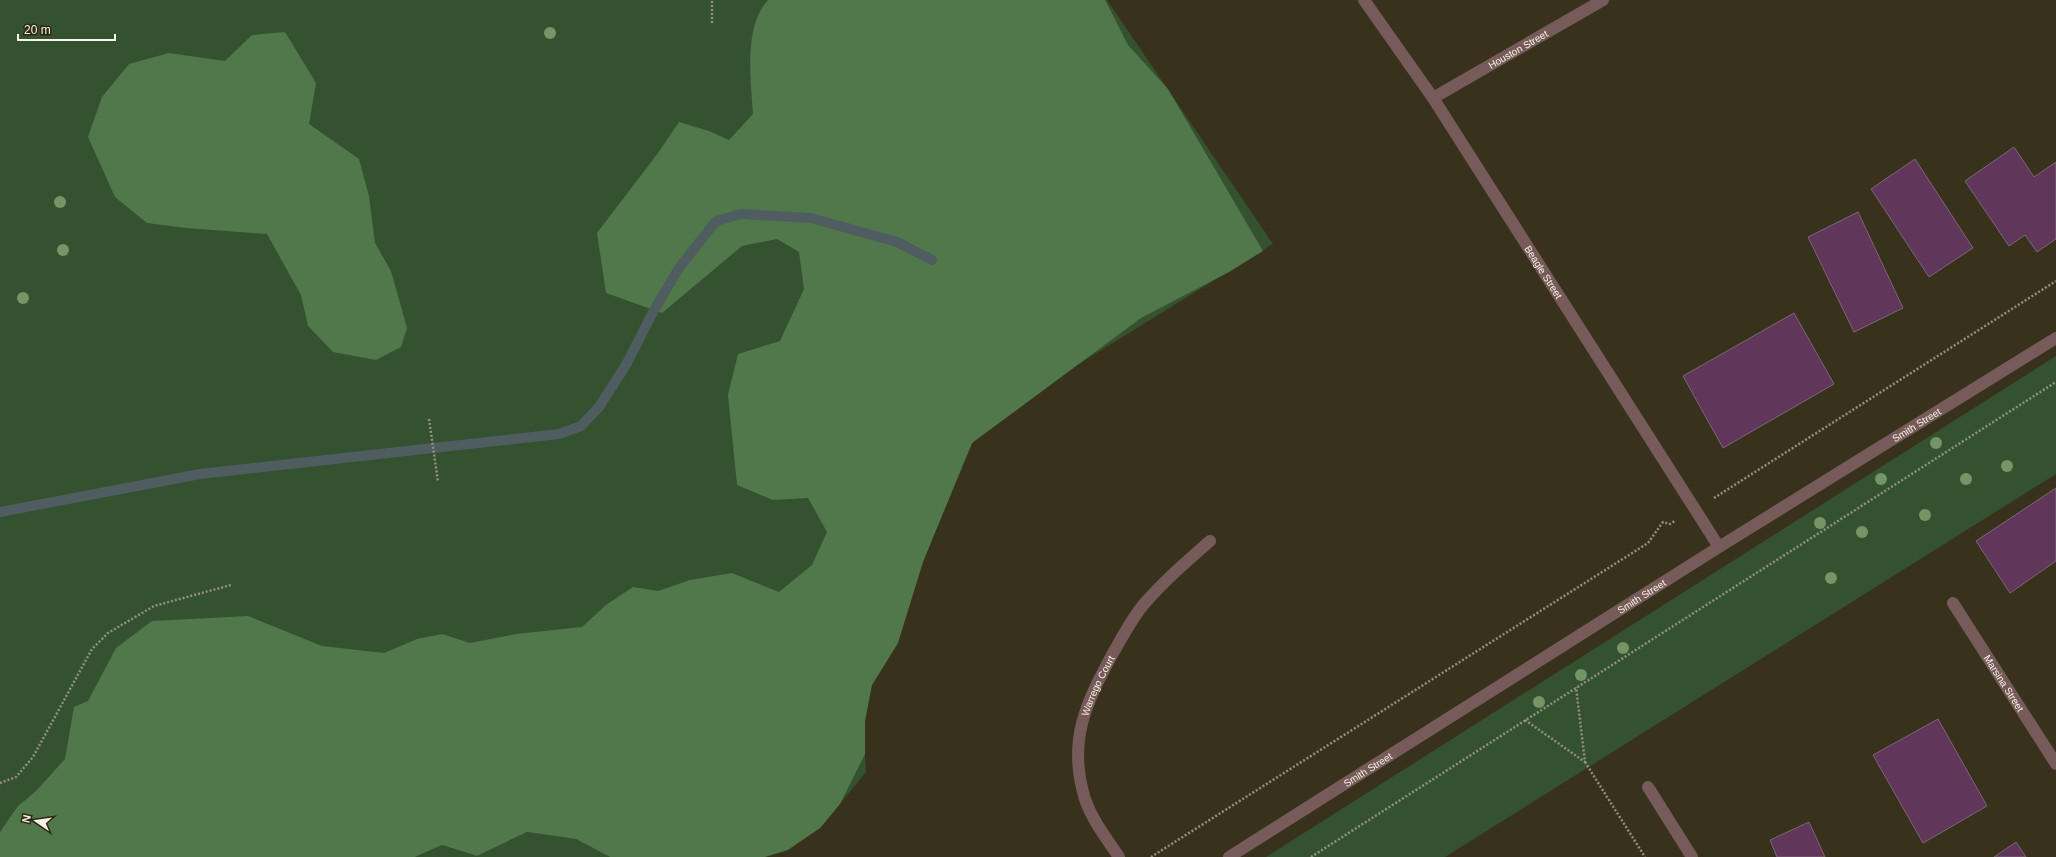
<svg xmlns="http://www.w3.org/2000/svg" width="2056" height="857" viewBox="0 0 2056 857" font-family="Helvetica,sans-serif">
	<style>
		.green { fill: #345230 }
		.forest { fill: #50784b }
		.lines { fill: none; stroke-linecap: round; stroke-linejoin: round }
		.stream { stroke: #4f5d60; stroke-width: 10 }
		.building { fill: #61365b; stroke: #7a6677 }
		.path { stroke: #948f7e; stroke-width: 2.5; stroke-dasharray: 2 2; stroke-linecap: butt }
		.minor { stroke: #775b5a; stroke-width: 12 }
		.tree { fill: #769566 }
		.labels { text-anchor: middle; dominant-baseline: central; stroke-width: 4; stroke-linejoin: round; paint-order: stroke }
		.street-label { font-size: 10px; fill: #f7f3e6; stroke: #2e2813 }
	</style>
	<rect width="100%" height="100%" fill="#38321d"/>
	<path class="green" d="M0,0H1107L1273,244L980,425L862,705L866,772L820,828L565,819L0,857Z
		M2056,356V474L1445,857H1266Z
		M527,832L576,839L610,857H415L442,845L477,856Z"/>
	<path class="forest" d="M768,0H1105L1128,45L1168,89L1263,251L1229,272L1141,318L972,443L923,562L898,643L872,685L865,721V754L840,804L820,828L788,850L765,857H610L576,839L527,832L477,856L442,845L415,857H0V832L18,806L36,791L65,759L74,707L88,701L116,648L152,621L248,616L322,646L384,653L417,639L442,634L470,643L516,634L582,627L606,605L633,587L658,591L690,580L732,573L779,592L812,565L827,532L808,498L773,500L737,485L728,395L738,354L780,341L804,289L799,252L777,239L742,246L662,313L606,293L597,233L658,153L679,122L709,131L729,140L753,114C751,80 743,27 768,0Z
		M285,32L316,83L309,124L359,159L369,196L375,243L391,271L407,328L401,347L376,360L333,352L308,326L301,295L267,234L186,228L147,223L115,197L88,137L102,97L129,64L169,53L225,61L252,35Z"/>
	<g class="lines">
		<path class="stream" d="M0,512L200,474L559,434L581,426L599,407L627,363L653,312L679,268L716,221L741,214L811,218L897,242L932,260"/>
	</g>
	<path class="building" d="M2014,147L2034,177L2056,162V239L2037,252L2025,235L2009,246L1965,181Z
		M1915,159L1973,248L1929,277L1871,189Z
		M1858,212L1903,308L1854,332L1808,237Z
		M1794,313L1834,384L1723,448L1683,376Z
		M2056,488V561L2010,593L1976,541Z
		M1938,719L1987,806L1923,843L1873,755Z
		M1809,822L1825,857H1777L1770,840Z
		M2016,842L2026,857H1994Z"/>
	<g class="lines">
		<path class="path" d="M712,23V0
			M429,419L438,482
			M1714,498L2056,281
			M1525,720L1585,762L1576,687
			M1585,762L1645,857
			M0,783L16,777L33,757L92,649L108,633L154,606L231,585
			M1151,857L1648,543L1663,522L1670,524L1675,521
			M1311,857L2056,382"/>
		<g class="minor">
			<path id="s1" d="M1364,0L1433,98L1719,547"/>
			<path id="s2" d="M1433,98L1603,0"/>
			<path id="s3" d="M1953,603L2056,764"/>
			<path d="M1648,787L1692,857"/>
			<path id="s4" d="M1119,857C1107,839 1092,820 1085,799C1067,741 1086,703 1113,653C1123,636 1132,618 1144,604C1164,581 1187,561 1210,541"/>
			<path id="s5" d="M1229,857L1719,547L2056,338"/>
		</g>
	</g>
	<g class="tree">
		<circle cx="550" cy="33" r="6"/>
		<circle cx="60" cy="202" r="6"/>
		<circle cx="63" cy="250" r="6"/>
		<circle cx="23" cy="298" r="6"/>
		<circle cx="1936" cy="443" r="6"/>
		<circle cx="2007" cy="466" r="6"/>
		<circle cx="1881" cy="479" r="6"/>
		<circle cx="1966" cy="479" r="6"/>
		<circle cx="1925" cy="515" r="6"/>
		<circle cx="1820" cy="523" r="6"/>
		<circle cx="1862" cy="532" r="6"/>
		<circle cx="1831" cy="578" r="6"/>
		<circle cx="1623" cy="648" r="6"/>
		<circle cx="1581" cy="675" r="6"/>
		<circle cx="1539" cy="702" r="6"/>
	</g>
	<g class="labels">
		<g class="street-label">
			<text stroke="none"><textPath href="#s2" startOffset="98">Houston Street</textPath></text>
			<text stroke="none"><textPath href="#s1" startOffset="326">Beagle Street</textPath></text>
			<text stroke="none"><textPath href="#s5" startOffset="812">Smith Street</textPath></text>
			<text stroke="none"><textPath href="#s5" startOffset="488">Smith Street</textPath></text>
			<text stroke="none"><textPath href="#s3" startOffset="95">Marsina Street</textPath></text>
			<text stroke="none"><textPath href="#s4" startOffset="185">Warrego Court</textPath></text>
			<text stroke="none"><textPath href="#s5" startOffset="164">Smith Street</textPath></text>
		</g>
	</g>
	<g transform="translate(36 821) rotate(283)" stroke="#2e2813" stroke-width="3" paint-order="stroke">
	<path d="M0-3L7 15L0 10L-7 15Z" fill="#f7f3e6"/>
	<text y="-6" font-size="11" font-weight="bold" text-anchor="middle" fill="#f7f3e6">N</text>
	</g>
	<path d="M18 34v6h97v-6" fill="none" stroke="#f7f3e6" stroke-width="2"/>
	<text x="24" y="34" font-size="12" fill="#f7f3e6" stroke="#2e2813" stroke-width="3" paint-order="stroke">20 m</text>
</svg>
